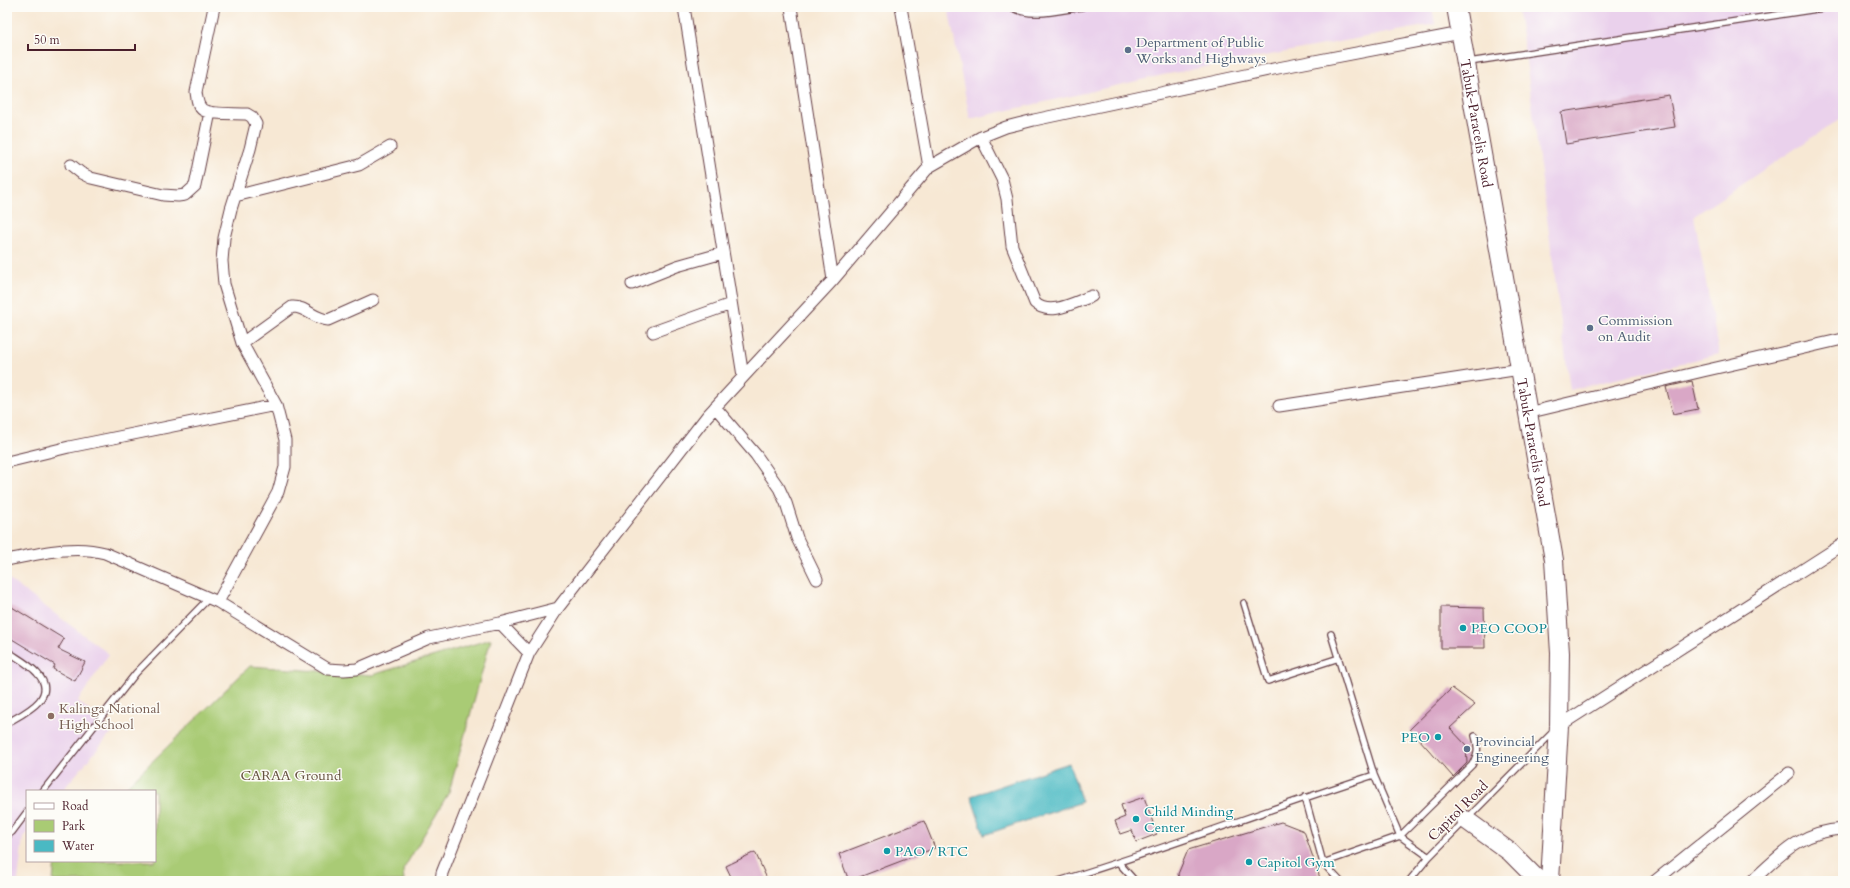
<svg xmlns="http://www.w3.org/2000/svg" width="1850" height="888" viewBox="0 0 1850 888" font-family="Cardo,serif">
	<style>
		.built { fill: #ead1ec }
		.green { fill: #a9cb74; stroke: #7a7550 }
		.water { fill: #4ab9c3; stroke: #4a6c77 }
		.building { fill: #d9a7c6 }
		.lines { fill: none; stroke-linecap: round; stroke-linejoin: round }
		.lane-casing { stroke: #643d44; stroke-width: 8 }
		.street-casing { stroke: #643d44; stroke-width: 13 }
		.primary-casing { stroke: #643d44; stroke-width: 20 }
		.lane { stroke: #fff; stroke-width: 5.5 }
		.street { stroke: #fff; stroke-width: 11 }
		.primary { stroke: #fff; stroke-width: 18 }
		.service-dot { fill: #5c6f8a; stroke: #fdfcf7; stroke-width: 1.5 }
		.culture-dot { fill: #0f9aa8; stroke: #fdfcf7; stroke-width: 1.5 }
		.education-dot { fill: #8d6e63; stroke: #fdfcf7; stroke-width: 1.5 }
		.labels { text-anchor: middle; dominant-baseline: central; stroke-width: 3; stroke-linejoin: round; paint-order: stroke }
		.service-label { font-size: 14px; fill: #4e5e75; stroke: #fdfcf7; text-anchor: start }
		.street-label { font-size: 14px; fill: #4a1f2b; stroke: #fdfcf7 }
		.culture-label { font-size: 14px; fill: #0d838f; stroke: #fdfcf7; text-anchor: start }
		.education-label { font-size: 14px; fill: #785e54; stroke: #fdfcf7; text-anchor: start }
		.park-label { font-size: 14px; fill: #665341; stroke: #fdfcf7 }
	</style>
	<rect width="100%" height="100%" fill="#fdfcf7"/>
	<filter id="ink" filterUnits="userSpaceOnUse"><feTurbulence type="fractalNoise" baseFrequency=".025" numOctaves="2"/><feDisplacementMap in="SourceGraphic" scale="8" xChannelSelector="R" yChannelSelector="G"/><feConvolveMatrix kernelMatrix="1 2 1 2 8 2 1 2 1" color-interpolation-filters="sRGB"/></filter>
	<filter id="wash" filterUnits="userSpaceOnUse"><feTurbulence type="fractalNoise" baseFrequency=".012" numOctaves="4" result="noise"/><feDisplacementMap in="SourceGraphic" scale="16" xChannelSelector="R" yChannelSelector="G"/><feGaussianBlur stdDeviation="0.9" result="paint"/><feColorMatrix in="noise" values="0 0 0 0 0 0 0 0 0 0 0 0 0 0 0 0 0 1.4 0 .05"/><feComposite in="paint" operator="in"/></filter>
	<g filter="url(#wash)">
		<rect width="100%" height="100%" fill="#f7e8d4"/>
		<path class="built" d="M948,7H1432L1435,24L1163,75L970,119Z
			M1517,7H1843V117L1694,216L1719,354L1570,390L1525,53Z
			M7,578L109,654L78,701L113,731L62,791H27V833L23,837L18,881H7Z"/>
		<path class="green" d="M491,639L449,792L403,870L404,881H53L55,861H155V791H122L250,666L372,675Z"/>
		<path class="water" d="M1069,763L1082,802L984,835L971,796Z"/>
		<g id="blocks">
			<path class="building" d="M1669,95L1675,127L1566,144L1561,112Z
				M1692,381L1698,409L1673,414L1666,387Z
				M7,604L64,639L58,649L85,662L75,681L53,669L55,665L7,636Z
				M1441,607L1484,608L1485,648H1441Z
				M1452,688L1475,705L1450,728L1466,745L1467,763L1453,777L1410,729Z
				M1144,797L1157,834L1136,842L1132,830L1120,834L1115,821L1125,817L1121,805Z
				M924,821L935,848L849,881L839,854Z
				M1281,822L1304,831L1321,881H1180L1178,874L1188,850Z
				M755,852L768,881H733L726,866Z"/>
		</g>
	</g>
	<g filter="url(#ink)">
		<use href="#blocks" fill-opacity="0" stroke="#643d44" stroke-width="1"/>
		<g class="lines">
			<g class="lane-casing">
				<path id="lane" d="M1011,7C1031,19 1060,10 1082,7
					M1469,62L1830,7
					M1244,603L1268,681L1339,658
					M1331,634L1374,775L1400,836L1429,857
					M7,651C17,658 29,664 37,673C60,697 24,713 7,723
					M43,791L136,673L209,598
					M1305,797L1323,863L1340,881
					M7,836L12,832L27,812
					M1119,863L1135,881
					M1323,863L1400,836L1472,765C1478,754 1479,748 1475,736
					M1059,881C1165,849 1268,809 1374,775
					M1409,881L1429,857L1553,732"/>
			</g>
			<g class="street-casing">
				<path id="street" d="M214,7L196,92C197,98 197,106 203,110C211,115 237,113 247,114L252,117L256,124L250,149L231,209L224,238L222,261L224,284L242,343L276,405L285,440V467L278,492L218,602
					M684,7L743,376
					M791,7L833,280
					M901,7L929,167
					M981,137L1002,179L1007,199L1012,246L1035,303C1050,317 1075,302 1092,296
					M71,165L81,173L91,178L163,195L178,196L185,195L195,186L210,112
					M235,196L359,165L390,147
					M632,284L677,266L723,253
					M653,332L731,304
					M242,343L292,307C305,306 314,319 328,320L373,300
					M1279,406L1520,369
					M715,407L756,455L779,488L786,503L797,538L817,579
					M1527,413L1703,371L1843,339
					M7,462L69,447L276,405
					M7,560C39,554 73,544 105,553L218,602L328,669L344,670L357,669L429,638L500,623L558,608L707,416L833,280L929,167L981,137L1006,127L1034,120L1278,68L1461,33
					M500,623L529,653
					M1559,726L1843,544
					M441,881L442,873L529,653L558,608
					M1655,881L1789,773
					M1752,881C1781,854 1801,831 1843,829"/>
			</g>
			<g class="primary-casing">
				<g id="primary">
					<path id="s1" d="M1456,7L1554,560L1560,653L1559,726L1550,881"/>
					<path d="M1466,820L1510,852L1539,881"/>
				</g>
			</g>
			<use href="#lane" class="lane"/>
			<use href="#street" class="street"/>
			<use href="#primary" class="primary"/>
		</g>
	</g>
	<g class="service-dot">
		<circle cx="1128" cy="50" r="4"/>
		<circle cx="1590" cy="328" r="4"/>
		<circle cx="1467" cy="749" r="4"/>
	</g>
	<g class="culture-dot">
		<circle cx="1463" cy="628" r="4"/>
		<circle cx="1438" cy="737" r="4"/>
		<circle cx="1136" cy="819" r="4"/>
		<circle cx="887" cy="851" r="4"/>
		<circle cx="1249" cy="862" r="4"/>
	</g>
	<circle class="education-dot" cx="51" cy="716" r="4"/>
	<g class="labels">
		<g class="service-label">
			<text x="1136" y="42">Department of Public<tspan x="1136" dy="16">Works and Highways</tspan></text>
			<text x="1598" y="320">Commission<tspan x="1598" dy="16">on Audit</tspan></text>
			<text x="1475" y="741">Provincial<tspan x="1475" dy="16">Engineering</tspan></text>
		</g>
		<g class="street-label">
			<text stroke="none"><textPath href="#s1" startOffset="118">Tabuk-Paracelis Road</textPath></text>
			<text stroke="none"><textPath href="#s1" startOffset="442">Tabuk-Paracelis Road</textPath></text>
			<text transform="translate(1458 811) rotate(-45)">Capitol Road</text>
		</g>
		<g class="culture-label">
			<text x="1471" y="628">PEO COOP</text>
			<text x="1430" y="737" text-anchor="end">PEO</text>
			<text x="1144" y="811">Child Minding<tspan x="1144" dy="16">Center</tspan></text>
			<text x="895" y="851">PAO / RTC</text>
			<text x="1257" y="862">Capitol Gym</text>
		</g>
		<g class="education-label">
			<text x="59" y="708">Kalinga National<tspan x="59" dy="16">High School</tspan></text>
		</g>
		<g class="park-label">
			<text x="291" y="775">CARAA Ground</text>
		</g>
	</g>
	<rect width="1850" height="888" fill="none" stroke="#fdfcf7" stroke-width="24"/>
	<rect x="26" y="790" width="130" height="72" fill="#fdfcf7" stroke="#b5a4a5"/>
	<rect x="34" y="803" width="20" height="6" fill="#ffffff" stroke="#b5a4a5"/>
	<text x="62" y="810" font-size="12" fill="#4a1f2b">Road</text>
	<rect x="34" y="820" width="20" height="12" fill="#a9cb74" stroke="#b5a4a5"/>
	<text x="62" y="830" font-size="12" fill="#4a1f2b">Park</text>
	<rect x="34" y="840" width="20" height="12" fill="#4ab9c3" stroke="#b5a4a5"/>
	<text x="62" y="850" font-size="12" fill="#4a1f2b">Water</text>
	<path d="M28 44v6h107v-6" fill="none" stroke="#4a1f2b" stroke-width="2"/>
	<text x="34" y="44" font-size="12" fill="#4a1f2b" stroke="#fdfcf7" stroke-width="3" paint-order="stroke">50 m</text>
</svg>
